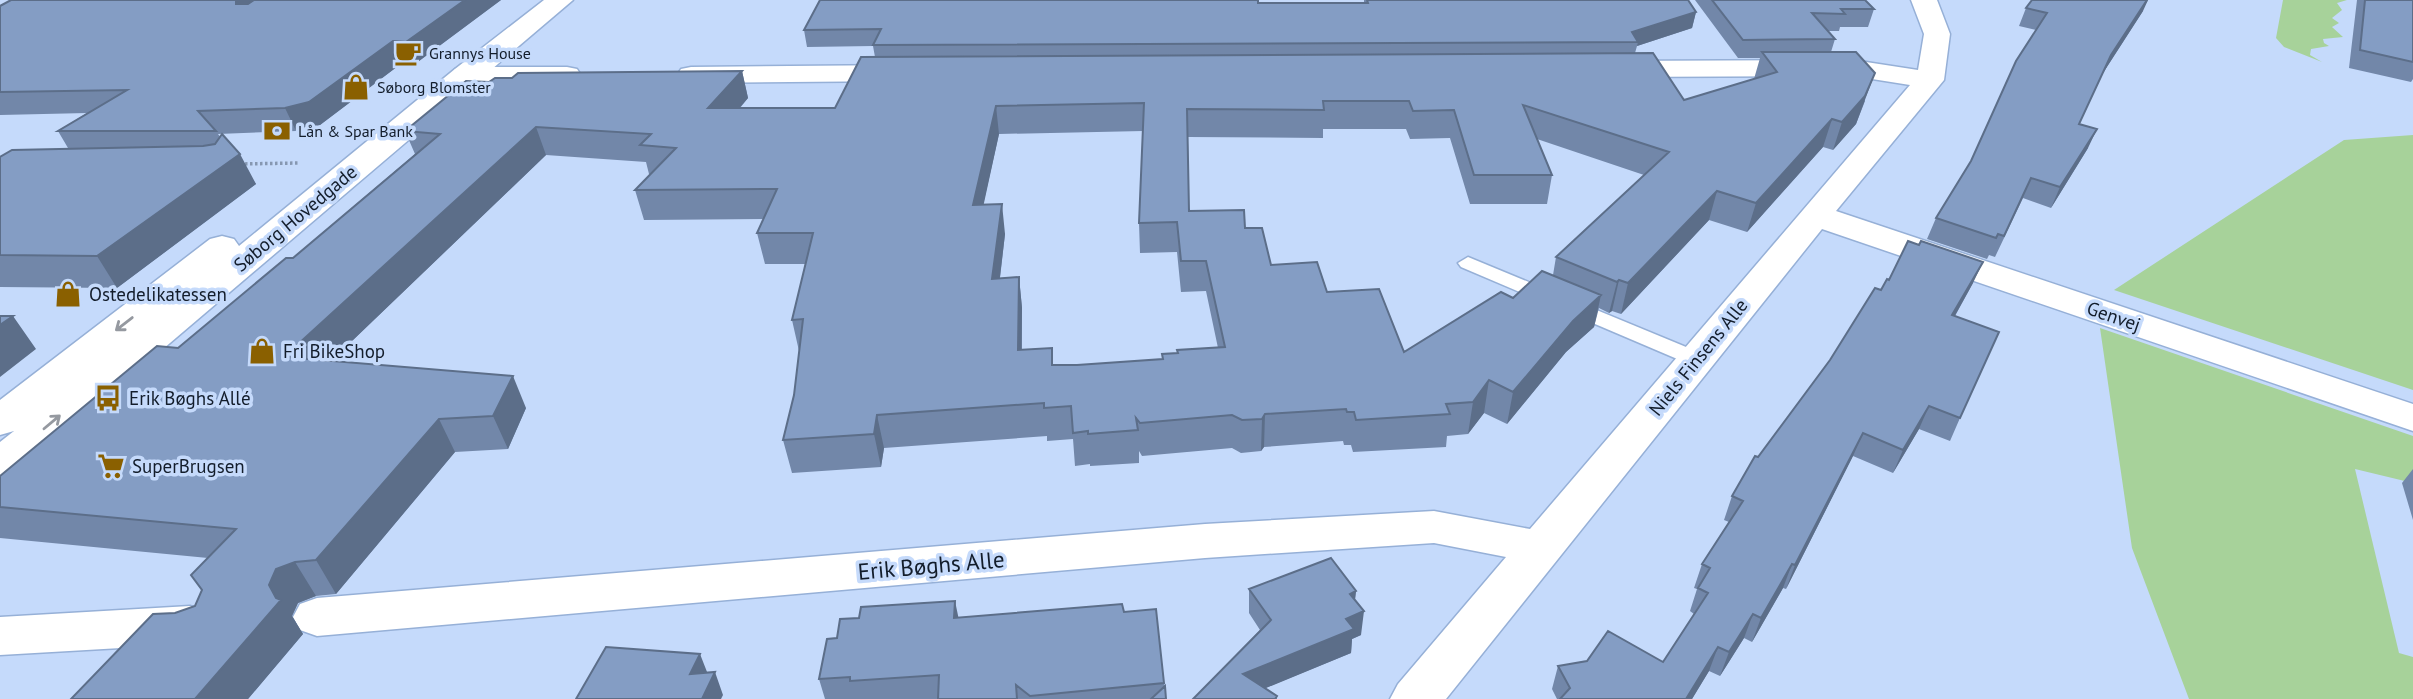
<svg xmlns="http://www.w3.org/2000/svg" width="2413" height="699" viewBox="0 0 2413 699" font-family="'PT Sans',sans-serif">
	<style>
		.green { fill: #a7d29a }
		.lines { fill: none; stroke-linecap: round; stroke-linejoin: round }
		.service-casing { stroke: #96b0d7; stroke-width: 3 }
		.minor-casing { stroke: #96b0d7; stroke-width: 3 }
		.tertiary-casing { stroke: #96b0d7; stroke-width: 3 }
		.path { stroke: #8697b1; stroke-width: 3.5; stroke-dasharray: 2.5 2.5; stroke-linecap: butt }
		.service { fill: #fff; fill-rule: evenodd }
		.minor { fill: #fff; fill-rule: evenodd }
		.tertiary { fill: #fff; fill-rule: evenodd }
		.wall { fill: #7287a9; fill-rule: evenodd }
		.shaded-wall { fill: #5c6e89 }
		.building { fill: #849dc4; stroke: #5c6e89; stroke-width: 2; fill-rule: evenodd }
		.oneway { stroke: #9599a0 }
		.labels { text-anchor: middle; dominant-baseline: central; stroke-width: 7; stroke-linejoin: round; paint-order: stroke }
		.far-poi-label { font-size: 16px; fill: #131d2b; stroke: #c5dafb; text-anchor: start }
		.street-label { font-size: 19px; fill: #131d2b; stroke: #c5dafb }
		.poi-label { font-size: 19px; fill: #131d2b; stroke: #c5dafb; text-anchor: start }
		.near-street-label { font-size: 23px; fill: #131d2b; stroke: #c5dafb }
	</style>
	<rect width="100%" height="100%" fill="#c5dafb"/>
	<path class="green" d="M2283,0H2347L2337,3L2342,10L2332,18L2339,23L2332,27L2343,37L2323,39L2324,43L2329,46L2311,49L2310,55L2322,62L2284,47L2276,38Z
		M2413,135V390L2114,290L2344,140Z
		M2100,328L2413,436V483L2355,469L2399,653L2413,657V699H2189L2132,548Z"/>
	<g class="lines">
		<g class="service-casing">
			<path id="service" d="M1468,257L1703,354L1707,359L1703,364H1689L1461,267L1458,263Z"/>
		</g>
		<g class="minor-casing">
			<path id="minor" d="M1911,0H1937L1950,34L1944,80L1836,211L2413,404V431L1822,229L1446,699H1390L1398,684L1506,557L1434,543L1205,558L317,636L300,630L293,617L300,604L317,598L1205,524L1434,511L1530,529L1910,85L1853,76L1611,77L1601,75L1597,69L1601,63L1611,61L1853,60L1918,70L1924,34Z
				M903,65L913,67L917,73L913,79L903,81L691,83L681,81L677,75L681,69L691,67Z
				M465,67H567L577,69L581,75L577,81L567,83H465L455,81L451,75L455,69Z
				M190,606L207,612L214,625L207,638L190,644L0,655V617Z"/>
		</g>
		<g class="tertiary-casing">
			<path id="tertiary" d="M544,0H573L15,475L0,480V442L14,431L0,435V400L210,239L222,236L234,239L239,246L455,69Z"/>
		</g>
		<path class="path" d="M240,164L298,163"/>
		<use href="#service" class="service"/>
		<use href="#minor" class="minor"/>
		<use href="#tertiary" class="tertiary"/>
	</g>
	<path class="wall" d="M501,0L415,64L402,63L320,125L296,131L218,134L256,184L117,288L0,287V157L68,148L58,131L87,113L0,115V6Z
		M1364,0H1688L1696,12L1692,28L1637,46L1635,53L1684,100L1754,79L1760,58H1738L1695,0H1865L1874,9L1868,27H1840L1839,31H1828L1835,39L1831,52L1865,101L1856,124L1833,150L1823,147L1747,232L1709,220L1621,314L1612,311L1609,313L1599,308L1594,327L1566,352L1507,424L1484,413L1468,434L1447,436L1446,447L1353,452L1351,445H1344L1343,441L1264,447L1261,451L1241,453L1232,448L1142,456L1139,451V463L1090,466V464L1075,466L1073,439L1047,441V436L884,448L881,467L792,473L783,440L794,395L799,351L792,320L806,264H765L757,233L764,219L644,220L635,190L651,174H649L646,162L546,155L331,361L526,408L508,449L455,452L336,594L316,596L298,603L292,616L303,634L248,699H71L175,613L195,606L202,591L191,575L208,558L0,538V476L178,348L293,258L415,154L405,131L489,82L512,78L742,71L748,98L740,108H835L875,57L873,46L807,47L804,30L1258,3H1364ZM1323,129H1406L1410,139L1450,138L1470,204H1547L1552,175L1537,139L1644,175L1556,257L1553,275L1513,298L1404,352L1271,265L1245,228L1189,211L1188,137L1323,138ZM1143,131L1139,223L1140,253L1177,252L1181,292L1206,291L1218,348L1177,353L1162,359L1077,365H1053L1022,350V308L1019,277L1000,278L1005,234L983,205L999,134Z
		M2357,0H2413V79L2411,82L2349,68Z
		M2026,8L2143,11L2103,73L2079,124L2088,148L2051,208L2023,198L1995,257L1989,255L1987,259L1927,239L1936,218L1971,161L2036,30L2019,26Z
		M1889,280L1973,283L1955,316L1960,418L1950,441L1919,429L1893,473L1853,456L1786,589L1783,588L1752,642L1744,638L1720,676L1709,671L1692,699H1557L1552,689L1558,666L1663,662L1694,614L1690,611L1697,589L1694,588L1702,564L1729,522L1724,520L1732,496L1758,457Z
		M2413,469V520L2402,483Z
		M1249,589L1356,591L1355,600L1361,635L1352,639L1351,653L1265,688L1277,696V699H1193L1260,630L1249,613Z
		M1156,609L1166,699H825L819,679L958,618L1124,612Z"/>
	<path class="shaded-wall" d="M236,0H267L246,15L236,4Z
		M465,0H501L415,64L406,42Z
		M2147,0H2148L2143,11L2103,73L2111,55Z
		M1696,12L1692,28L1637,46L1638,42L1632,32Z
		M393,41L402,63L320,125L296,131L285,108Z
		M742,71L748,98L715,136L708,108Z
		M1875,73L1856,124L1833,150L1842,122Z
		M996,106L999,134L977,235L973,205Z
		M1832,119L1823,147L1747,232L1756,203Z
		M536,127L546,155L302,389L284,357Z
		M2097,129L2088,148L2051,208L2060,187Z
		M240,154L256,184L117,288L97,256Z
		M1717,191L1709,220L1621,314L1628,283Z
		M1002,204L1005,234L996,310L992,279Z
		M1983,262L1973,283L1943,337L1952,315Z
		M1019,277L1022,308L1021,382L1018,350Z
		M1619,280L1612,311L1609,313L1617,282Z
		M1601,295L1594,327L1566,352L1507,424L1513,392L1573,321Z
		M13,316L36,349L0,377V325Z
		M513,376L526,408L508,449L493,416Z
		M1489,380L1484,413L1468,434L1473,402Z
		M1929,406L1919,429L1893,473L1903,450Z
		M1265,414L1264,447L1261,451L1262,419Z
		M877,415L884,448L881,467L874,434Z
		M439,419L455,452L336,594L316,560Z
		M1863,433L1853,456L1786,589L1795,565Z
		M295,562L316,596L298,603L292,616L303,634L248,699H195L269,585L276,569Z
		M1792,564L1783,588L1752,642L1761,618Z
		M1356,591L1353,615L1350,594Z
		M955,601L960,625L954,618Z
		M1364,611L1361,635L1352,639L1351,653L1242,698L1243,674L1346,619Z
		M1753,614L1744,638L1720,676L1729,652Z
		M1718,647L1709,671L1692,699H1686Z
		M700,654L709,677L690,674Z
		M715,672L723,695L721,699H702Z"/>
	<path class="building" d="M11,0H236V4H248L254,0H465L406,42L393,41L309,102L285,108L198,111L216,131H58L127,90L0,92V6Z
		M820,0H1258V3H1368L1367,0H1688L1696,12L1632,32L1638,42L873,45L881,29L804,30Z
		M1712,0H1865L1874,9H1841L1845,14L1812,13L1835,39L1743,40Z
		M2032,0H2147L2111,55L2079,124L2097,129L2060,187L2031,178L2004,236L1998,234L1996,238L1936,218L1971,161L2016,61L2047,13L2026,8Z
		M2365,0H2413V62L2360,50Z
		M1762,52H1856L1875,73L1865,96L1842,122L1832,119L1756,203L1717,191L1628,283L1619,280L1617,282L1556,257L1669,152L1523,105L1552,175H1474L1454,110L1413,111L1409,101H1323L1324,110L1187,109L1189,211L1244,210L1245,228H1262L1271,265L1317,262L1327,292L1379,289L1404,352L1501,292L1513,298L1542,271L1601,295L1573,321L1513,392L1489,380L1473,402L1446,404L1450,414L1356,420L1354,412H1347L1346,409L1265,414L1262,419L1242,420L1232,415L1140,423L1136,418L1138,430L1088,434V431L1073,433L1071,406L1044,408V403L877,415L874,434L783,440L794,395L803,319L792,320L813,233H757L777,189L635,190L676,148L640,145L651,134L536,127L284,357L513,376L493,416L439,419L316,560L295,562L276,569L269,585L276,598L281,600L195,699H71L153,614L175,613L195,606L202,590L191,575L236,529L0,507V476L157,346L178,348L286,258H293L440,134L405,131L466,81L489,82L495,78H512L518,73L742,71L708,108H835L861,57L1653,53L1684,100L1777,72ZM1144,103L1139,223L1177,222L1181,261H1206L1225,347L1177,350L1178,353L1162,354L1163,359L1077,365H1052V348L1018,350L1019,277L992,279L1002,204L973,205L996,106Z
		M222,134L240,154L97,256L0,255V157L12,150L203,146L215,144Z
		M1908,241L1919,245L1921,241L1983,262L1952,315L1999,332L1960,418L1929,406L1903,450L1863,433L1795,565L1792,564L1761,618L1753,614L1729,652L1718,647L1686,699H1560L1570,688L1558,666L1587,661L1608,631L1663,662L1708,593L1698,588L1710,568L1702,564L1743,501L1732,496L1755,456L1758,457L1830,360L1875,288L1881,290L1887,279L1889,280Z
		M0,316H13L0,325Z
		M1331,558L1356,591L1350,594L1364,611L1346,619L1354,629L1243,674L1277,696L1275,699H1193L1271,620L1249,589Z
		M955,601L954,618L1122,604L1124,612L1156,609L1164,683L1030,696L1016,685L1017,699H938L939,675L850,681V677L819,679L827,639L837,638L840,619L859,618L861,607Z
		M606,647L700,654L690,674L715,672L702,699H576Z
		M1165,686L1166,699H1151Z"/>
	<defs><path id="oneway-shaft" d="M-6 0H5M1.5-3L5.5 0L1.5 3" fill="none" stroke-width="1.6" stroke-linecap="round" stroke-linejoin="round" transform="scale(1.75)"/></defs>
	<g class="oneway">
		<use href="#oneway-shaft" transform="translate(124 324) rotate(142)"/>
		<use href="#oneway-shaft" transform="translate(52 422) rotate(-40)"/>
	</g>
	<defs>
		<g id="cafe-bare" transform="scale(2.1)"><path d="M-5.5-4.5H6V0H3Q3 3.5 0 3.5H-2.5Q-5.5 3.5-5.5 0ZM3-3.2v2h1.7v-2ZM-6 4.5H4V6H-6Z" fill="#8a6000" stroke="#c5dafb" stroke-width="2.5" paint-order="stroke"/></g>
		<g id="shop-bare" transform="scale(2.1)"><path d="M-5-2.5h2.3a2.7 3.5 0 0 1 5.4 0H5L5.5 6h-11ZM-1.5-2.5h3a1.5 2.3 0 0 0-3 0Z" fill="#8a6000" stroke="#c5dafb" stroke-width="2.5" paint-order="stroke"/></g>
		<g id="bank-bare" transform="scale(2.1)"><path d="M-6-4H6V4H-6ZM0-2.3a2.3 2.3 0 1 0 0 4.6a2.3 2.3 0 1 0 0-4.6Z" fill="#8a6000" stroke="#c5dafb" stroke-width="2.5" paint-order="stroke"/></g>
		<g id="bus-bare" transform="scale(2.1)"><path d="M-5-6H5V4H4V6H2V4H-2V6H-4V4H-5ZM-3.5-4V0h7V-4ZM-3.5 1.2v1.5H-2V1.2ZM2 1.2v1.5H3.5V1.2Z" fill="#8a6000" stroke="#c5dafb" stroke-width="2.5" paint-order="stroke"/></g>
		<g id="supermarket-bare" transform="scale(2.1)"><path d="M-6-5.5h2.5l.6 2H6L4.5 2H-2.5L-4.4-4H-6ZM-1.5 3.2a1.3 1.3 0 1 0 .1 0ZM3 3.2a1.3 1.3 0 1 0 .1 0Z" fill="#8a6000" stroke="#c5dafb" stroke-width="2.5" paint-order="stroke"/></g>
	</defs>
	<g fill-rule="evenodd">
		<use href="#cafe-bare" x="408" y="53"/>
		<use href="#shop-bare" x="356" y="87"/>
		<use href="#bank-bare" x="277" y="131"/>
		<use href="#shop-bare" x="68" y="294"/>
		<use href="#shop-bare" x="262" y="351"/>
		<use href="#bus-bare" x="108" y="398"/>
		<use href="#supermarket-bare" x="111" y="466"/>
	</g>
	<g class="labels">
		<g class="far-poi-label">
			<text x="429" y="53">Grannys House</text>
			<text x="377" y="87">Søborg Blomster</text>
			<text x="298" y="131">Lån &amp; Spar Bank</text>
		</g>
		<g class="street-label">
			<text transform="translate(295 218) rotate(-40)">Søborg Hovedgade</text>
			<text transform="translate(2114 316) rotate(19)">Genvej</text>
			<text transform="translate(1698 357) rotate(-51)">Niels Finsens Alle</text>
		</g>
		<g class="poi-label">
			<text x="89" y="294">Ostedelikatessen</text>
			<text x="283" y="351">Fri BikeShop</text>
			<text x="129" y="398">Erik Bøghs Allé</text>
			<text x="132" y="466">SuperBrugsen</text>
		</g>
		<g class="near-street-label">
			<text transform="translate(931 565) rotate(-5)">Erik Bøghs Alle</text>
		</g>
	</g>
</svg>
